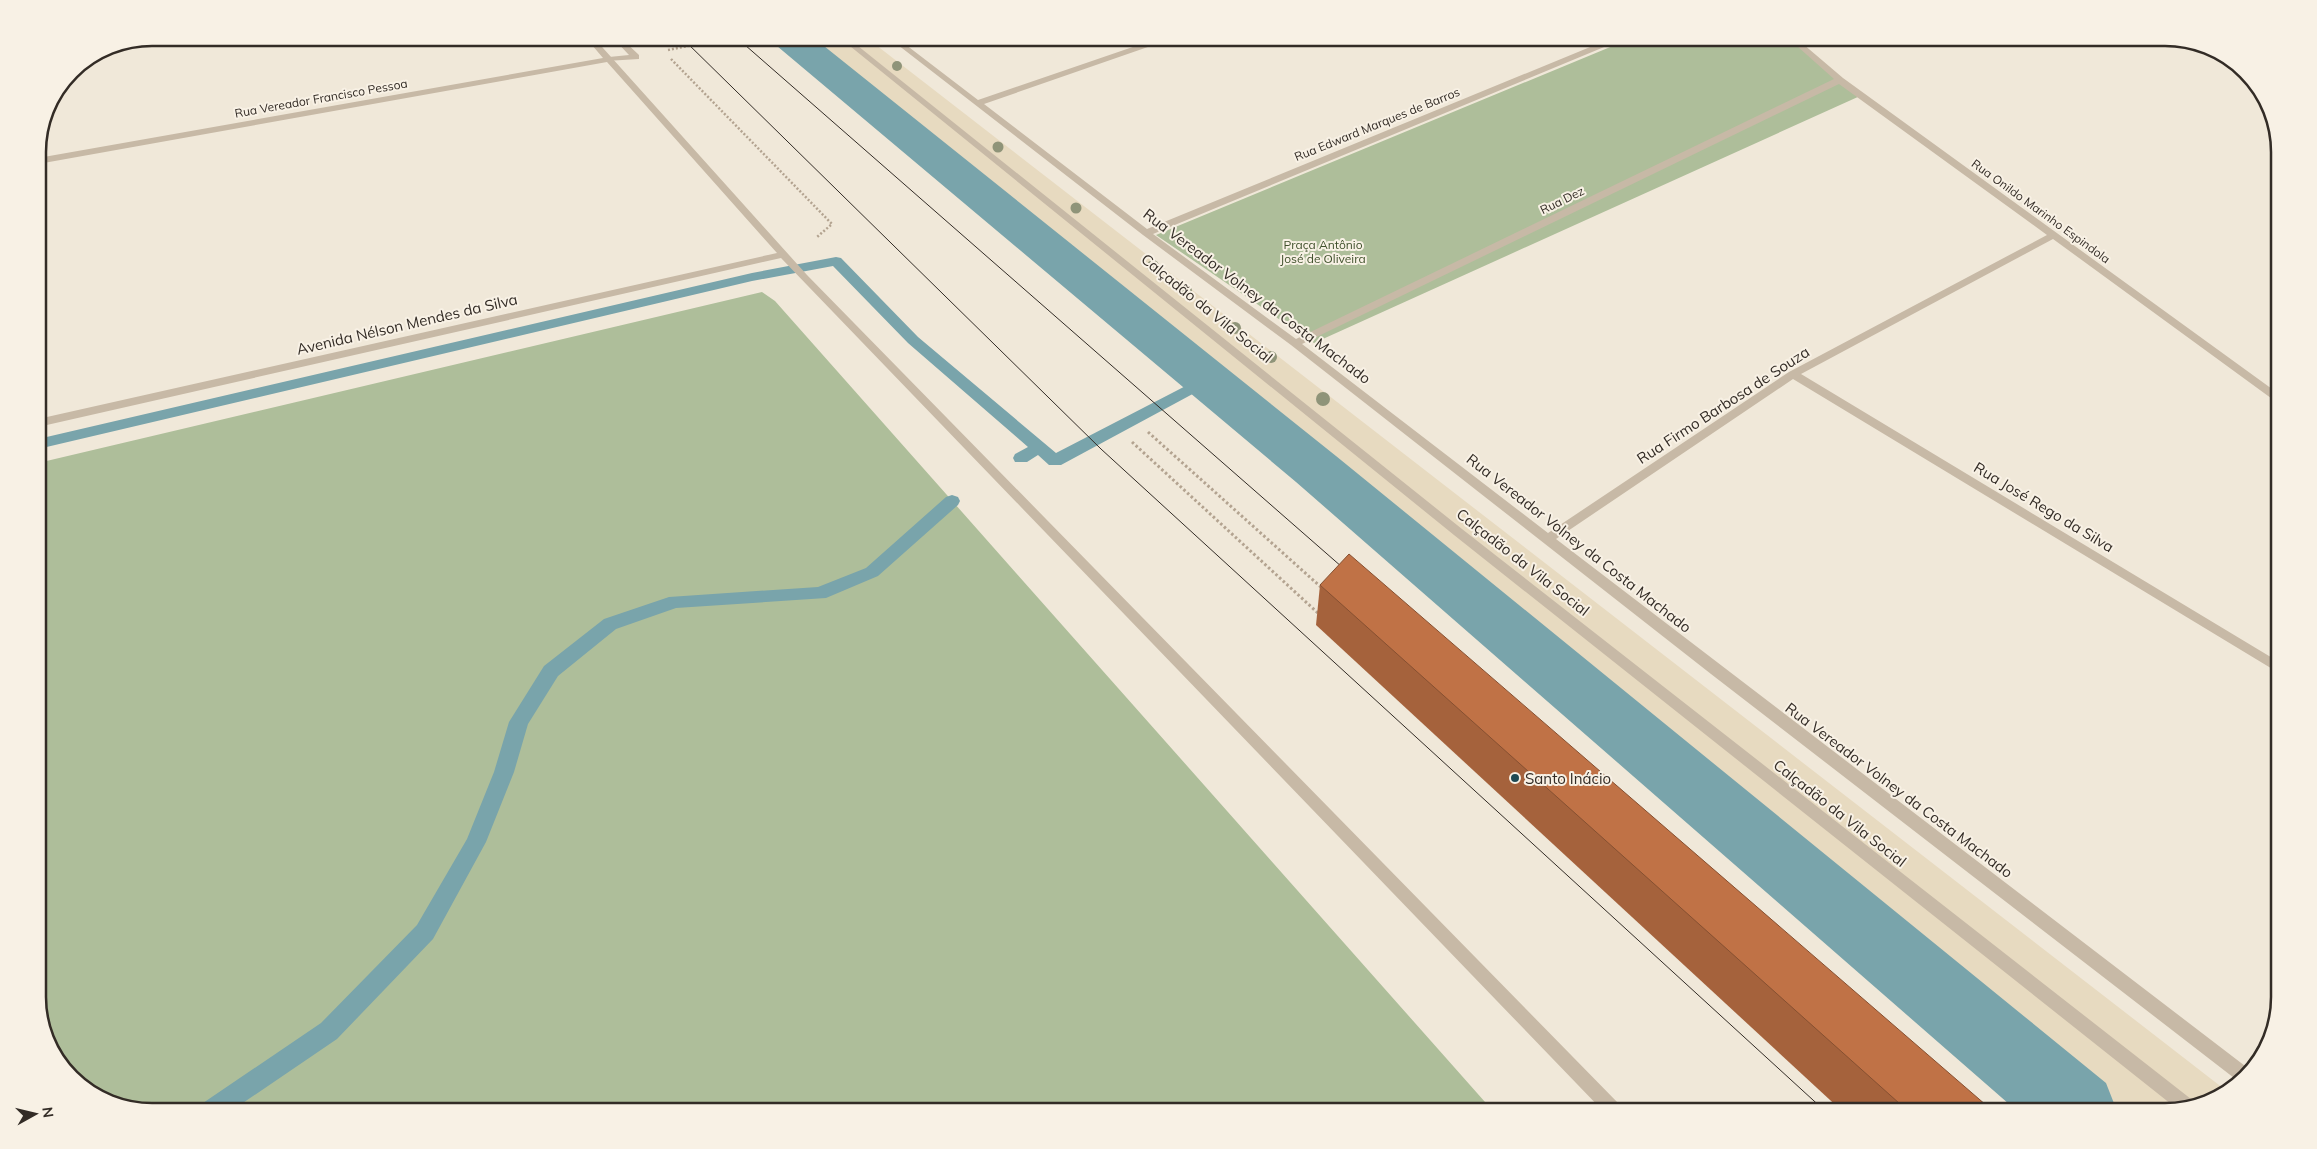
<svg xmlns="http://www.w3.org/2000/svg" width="2317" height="1149" viewBox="0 0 2317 1149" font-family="Mulish,sans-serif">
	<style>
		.green { fill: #aebe9a }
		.plaza { fill: #e7dac0 }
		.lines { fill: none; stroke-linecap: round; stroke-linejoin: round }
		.stream { fill: #79a4ab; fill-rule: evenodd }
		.canal { fill: #79a4ab; fill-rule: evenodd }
		.path-far1 { stroke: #b3a390; stroke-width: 2.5; stroke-dasharray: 2 2; stroke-linecap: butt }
		.path { stroke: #b3a390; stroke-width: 3; stroke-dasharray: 2.5 2.5; stroke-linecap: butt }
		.pedestrian { fill: #c7b9a6; fill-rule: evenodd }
		.minor { fill: #c7b9a6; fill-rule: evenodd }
		.tram { stroke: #332c26; stroke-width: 1 }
		.tree { fill: #8f9479 }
		.wall { fill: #a5623c }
		.building { fill: #c07246; stroke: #865031 }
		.poi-dot { fill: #1e4953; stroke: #f8f1e5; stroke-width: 2 }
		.labels { text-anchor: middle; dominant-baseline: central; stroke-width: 4; stroke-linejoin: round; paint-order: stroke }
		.far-street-label { font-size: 12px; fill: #332c26; stroke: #f8f1e5 }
		.far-park-label { font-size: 12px; fill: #3f502b; stroke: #f8f1e5 }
		.street-label { font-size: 15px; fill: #332c26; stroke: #f8f1e5 }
		.poi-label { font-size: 15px; fill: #332c26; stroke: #f8f1e5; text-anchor: start }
		.rim { fill: none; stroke: #332c26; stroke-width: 2.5 }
	</style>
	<rect width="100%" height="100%" fill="#f0e8d9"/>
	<path class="green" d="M1632,38H1790L1860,96L1314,343L1156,235Z
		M762,292L775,301L1493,1111H152L102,1100L57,1061L38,1005V463Z"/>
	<path class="plaza" d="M806,38H867L2228,1092L2165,1111H2118L1472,577Z"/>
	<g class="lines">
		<path class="stream" d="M836,257L841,258L918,337L1056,453L1203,377H1213L1216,380L1213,383L1061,465H1049L1038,455L1027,462H1015L1013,458L1015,454L1028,447L908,343L833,266L752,281L38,449V439L752,273Z
			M952,495L958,497L960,501L958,505L878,576L826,598L676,608L616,629L558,676L528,724L514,772L486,842L433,939L337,1039L231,1111H199L203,1103L321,1023L417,925L467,839L494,772L509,722L544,666L604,619L669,597L818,587L866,568L946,497Z"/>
		<path class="canal" d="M772,38H814L1336,456L2106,1083L2117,1111H2017L1296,482L777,46Z"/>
		<path class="path-far1" d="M668,50L727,38
			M671,59L832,224L817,237"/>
		<path class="path" d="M1148,432L1322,588
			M1132,442L1319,614"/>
		<path class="pedestrian" d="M613,38H621L639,55V59L606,61V57H609L629,55Z
			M840,38H848L1462,529L2191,1099L2193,1103L2176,1108L1454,535Z"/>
		<path class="minor" d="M586,38H594L807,275L1620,1105L1622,1111H1603L781,258L38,427V419L777,253L607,62L38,164V158L603,58Z
			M889,38H897L978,100L1159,38H1169L1168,40L984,104L1147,229L1612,38H1622L1621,40L1153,234L1296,339L1834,79L1788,38H1796L1843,78L2279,394V402L2275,401L2053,239L1801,374L2279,662V673L1793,379L1556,539L2249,1069L2238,1081L1711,674L1291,345L1143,235ZM1839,84L2047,235L1789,372L1548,533L1302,344Z"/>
		<path class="tram" d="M682,38L1101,449L1825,1111
			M737,38L1350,574"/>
	</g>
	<g class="tree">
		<circle cx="897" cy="66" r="5"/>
		<circle cx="998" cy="147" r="5.5"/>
		<circle cx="1076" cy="208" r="5.5"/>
		<circle cx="1153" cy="266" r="6"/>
		<circle cx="1186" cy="291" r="6"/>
		<circle cx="1235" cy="328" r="6"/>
		<circle cx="1271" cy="357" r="6"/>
		<circle cx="1323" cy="399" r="7"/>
	</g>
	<path class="wall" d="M1320,585L1994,1112H1843L1316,625Z"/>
	<path class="building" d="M1349,554L1994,1112H1909L1320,585Z"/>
	<circle class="poi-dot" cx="1515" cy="778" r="5"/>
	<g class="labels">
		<g class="far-street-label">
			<text transform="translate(321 98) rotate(-10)">Rua Vereador Francisco Pessoa</text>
			<text transform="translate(1377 124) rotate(-22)">Rua Edward Marques de Barros</text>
			<text transform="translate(1562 200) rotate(-26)">Rua Dez</text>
			<text transform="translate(2041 211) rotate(36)">Rua Onildo Marinho Espindola</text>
		</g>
		<g class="far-park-label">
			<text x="1323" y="244">Praça Antônio<tspan x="1323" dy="14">José de Oliveira</tspan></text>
		</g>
		<g class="street-label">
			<text transform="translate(1257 296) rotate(37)">Rua Vereador Volney da Costa Machado</text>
			<text transform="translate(1207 308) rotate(39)">Calçadão da Vila Social</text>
			<text transform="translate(407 324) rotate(-13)">Avenida Nélson Mendes da Silva</text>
			<text transform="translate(1723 405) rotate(-33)">Rua Firmo Barbosa de Souza</text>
			<text transform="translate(2044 507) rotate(31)">Rua José Rego da Silva</text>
			<text transform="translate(1579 543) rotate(38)">Rua Vereador Volney da Costa Machado</text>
			<text transform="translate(1523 562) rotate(38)">Calçadão da Vila Social</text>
			<text transform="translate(1899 790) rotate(37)">Rua Vereador Volney da Costa Machado</text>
			<text transform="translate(1840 813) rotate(38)">Calçadão da Vila Social</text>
		</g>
		<g class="poi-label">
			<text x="1525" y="778">Santo Inácio</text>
		</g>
	</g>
	<path d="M0 0H2317V1149H0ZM152 46H2165A106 106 0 0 1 2271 152V997A106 106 0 0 1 2165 1103H152A106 106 0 0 1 46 997V152A106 106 0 0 1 152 46Z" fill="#f8f1e5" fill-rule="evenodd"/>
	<path class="rim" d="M152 46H2165A106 106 0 0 1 2271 152V997A106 106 0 0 1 2165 1103H152A106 106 0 0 1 46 997V152A106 106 0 0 1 152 46Z"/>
	<g transform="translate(35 1114) rotate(82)" stroke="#f8f1e5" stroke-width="4" paint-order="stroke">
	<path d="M0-4L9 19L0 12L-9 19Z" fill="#332c26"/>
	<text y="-8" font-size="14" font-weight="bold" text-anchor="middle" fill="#332c26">N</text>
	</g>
</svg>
